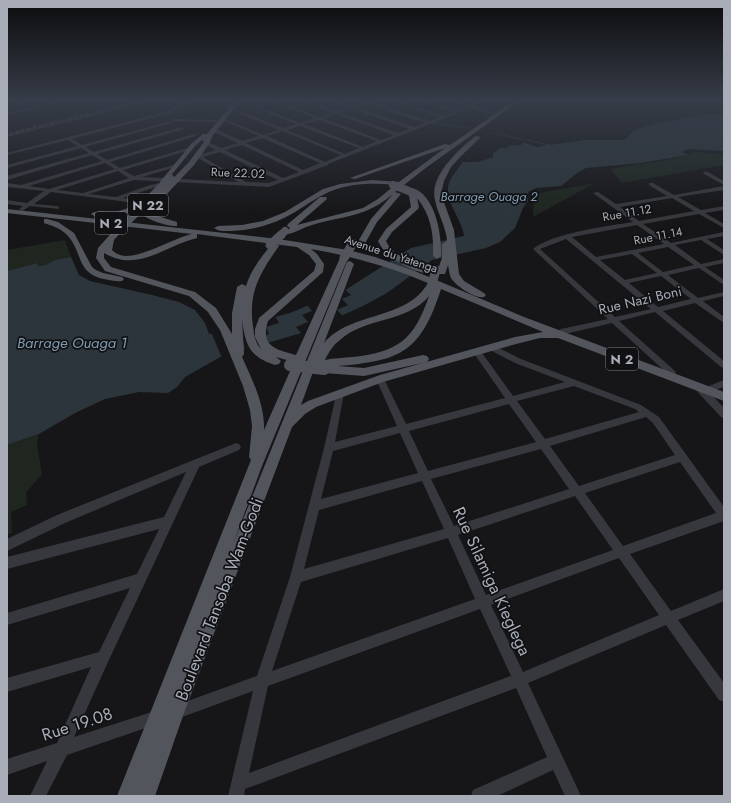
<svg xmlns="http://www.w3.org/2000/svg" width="731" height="803" viewBox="0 0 731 803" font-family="Jost,sans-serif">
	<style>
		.green { fill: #1e261f }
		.water { fill: #2c353c }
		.pier { fill: #161618 }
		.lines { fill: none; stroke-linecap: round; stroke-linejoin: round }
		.stream { stroke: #2c353c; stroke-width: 1 }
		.minor { fill: #37383d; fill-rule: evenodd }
		.major { fill: #53555c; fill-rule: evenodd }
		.rail-casing { stroke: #4a4c52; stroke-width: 1.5 }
		.rail { stroke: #111113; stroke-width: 1; stroke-dasharray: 3; stroke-linecap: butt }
		.major-bridge-far2 { stroke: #53555c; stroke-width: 8 }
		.major-bridge-far1 { stroke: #53555c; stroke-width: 9 }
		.major-bridge { stroke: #53555c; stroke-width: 12 }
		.labels { text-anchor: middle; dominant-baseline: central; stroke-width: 3.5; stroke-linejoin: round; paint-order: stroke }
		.far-street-label { font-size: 12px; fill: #a8adb8; stroke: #111113 }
		.far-water-label { font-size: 13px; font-style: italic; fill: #7f9bb3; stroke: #111113 }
		.shield { fill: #111113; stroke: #7b7e86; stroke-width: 1 }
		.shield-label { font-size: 13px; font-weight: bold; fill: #a8adb8 }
		.street-label { font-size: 14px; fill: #a8adb8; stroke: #111113 }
		.water-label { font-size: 15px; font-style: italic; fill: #7f9bb3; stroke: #111113 }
		.near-street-label { font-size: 17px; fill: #a8adb8; stroke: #111113 }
	</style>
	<rect width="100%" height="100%" fill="#161618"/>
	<path class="green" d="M621,100H668L638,106L620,101Z
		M695,152L719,154L724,156V165L622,183L610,169L678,158Z
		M595,183L533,217L534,194Z
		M65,240L71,257L55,260L45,265L38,266L37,263L7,271V250Z
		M39,434L37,445L42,474L26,493L27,505L11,512L12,533L7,534V445Z"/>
	<path class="water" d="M703,114L715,115L724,114V151L688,149L682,152L688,155L641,163L586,168L577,173L561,186L536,188L528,192V201L523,208L515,228L500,242L486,248L432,260L387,293L363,306L305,332L222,356L185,377L177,387L168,393L139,392L105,399L75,413L39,434L7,445V271L37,263L38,266L45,265L55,260L71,257L79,275L90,281L152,295L179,302L195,310L205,323L209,334L220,332L290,313L347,289L411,248L464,236C462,218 443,201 449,183C452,175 459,168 463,162H478L493,157V153L497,151L500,148H509L505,146L522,145L523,142L536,147L584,140H622L626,139L634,130L660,123L680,120V118L698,116Z"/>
	<path class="pier" d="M344,289L351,295L342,299L348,305L337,310L343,316L302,334L296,327L308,322L302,315L312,311L307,305Z
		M275,316L279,323L266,327L269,334L263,336L266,344L245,350L240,326Z
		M238,326L241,352L222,358L211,332Z"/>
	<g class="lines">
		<path class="stream" d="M433,123L468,128
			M493,133L550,145"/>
		<path class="minor" d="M25,100H33L7,107V105Z
			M62,100H71L7,115V113Z
			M150,100H158L7,137V135Z
			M169,100H176L183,103L187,100H192L188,103L231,105L233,100H237L232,107L185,105L170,113L72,139L82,145L171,121L172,119L219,120L218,122L171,121V123L85,147L94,152L182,127L184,129L97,154L107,160L194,134L196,136L110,162L120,168L191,147L193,149L123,170L134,176L177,164H179V166L142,177L238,182L195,156L216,150L204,144V142H208L221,148L238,143L212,131V129H216L242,141L259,136L222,120V118L263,135L279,130L231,110V108L283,128L296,124L248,105V103L301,123L315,118L269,100H275L319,117L332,113L299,100H306L336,111L348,107L328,100H335L352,106L367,101L377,100L372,102L429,121L440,117L389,100H396L444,116L454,112L418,100H425L457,110L467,106L450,100C458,100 463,104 470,104C475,105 482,100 489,100L475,106L500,115L497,116L471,108L328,164V165L269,187L134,180L89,194L116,197L150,185L159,183L162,185L123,198L145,201V203L143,204L51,192L34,204L57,206L59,207V209L30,206L22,211L19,209L23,206L7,204V200L27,203L44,191L7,187V183L21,185L102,161L92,155L7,180V176L89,153L81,148L7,168V165L78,146L68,140L7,155V153L168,111L181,104ZM368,104L425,123L414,127L356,107ZM352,109L410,129L398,133L340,113ZM336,114L394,135L381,140L323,118ZM319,120L377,141L363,147L304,124ZM300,126L359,148L345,154L287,130ZM283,131L341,155L325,162L267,136ZM262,138L320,163L303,170L246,143ZM242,145L299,172L283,178L225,150ZM220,152L278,180L268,183L246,182L203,157ZM105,163L115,169L49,189L29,186ZM118,171L129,178L83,193L57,190Z
			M706,171L724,181V185L704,174L703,173Z
			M649,183H653L674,195L724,186V190L678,197L701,210L724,206V210L705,213L724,224V228L699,214L643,224L671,243L724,232V236L707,239L724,250V255L701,240L675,245L701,264L724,259V263L705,267L724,280V285L699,268L668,275L698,298L724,292V296L703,301L724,317V323L695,303L663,311L724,361V368L721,367L655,312L619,321L675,371L676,373L672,376L669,375L612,323L561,335L557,332L561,329L608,319L533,249C552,233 608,226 633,222L593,193L598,192L616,204L667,196L649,185ZM672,198L694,211L639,221L620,207ZM637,225L664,244L596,257L572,237ZM566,239L651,309L615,317L540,249ZM668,247L694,265L663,272L638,253ZM632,254L657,273L625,280L600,260ZM661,276L691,299L658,307L629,283Z
			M493,345L521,359L641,405L659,417L724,507V521L630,554L671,611L724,589V601L678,620L724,683V702L719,700L666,625L528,683L581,796H565L553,770L497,796H471L473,790L547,757L516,688L245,789L244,796H228L253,691L174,720L169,718L167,713L169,708L174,706L257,676L290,577L324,448L337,391L340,390L344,393L335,442L397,426L376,379L380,376L384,379L406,424L505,398L473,352L477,349L480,350L513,396L565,382L515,363L490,350L489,348L490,346ZM574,386L635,409L639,412L545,439L517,401ZM509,404L536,442L428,471L409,431ZM646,417L653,423L675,455L579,486L550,446ZM400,433L418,473L321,499L333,451ZM541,449L569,489L454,526L431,479ZM680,462L716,513L623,546L585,493ZM422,481L444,529L304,569L319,510ZM575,496L613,550L486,595L458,535ZM448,538L475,599L272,671L301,582ZM619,558L659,615L523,672L491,605ZM480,609L511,676L249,773L268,686Z
			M724,380V387L712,391L709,390L708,388L709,386Z
			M697,384L710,393L724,408V418L721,417L693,387Z
			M236,443L239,444L241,447L239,450L199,467L108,662L74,737L158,710L163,712L165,717L163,722L67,755L46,796H30L47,761L7,775V759L57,743L91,667L7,692V678L99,652L130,588L7,625V613L137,574L159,529L7,569V557L164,517L186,472L65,523L7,551V539L57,515Z"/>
		<path class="major" d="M236,100H241L213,135L209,144L194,165L151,211V214L177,222V226C170,227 147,220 142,214L144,208L189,162L204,142L202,140L195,146L164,184H160V182L191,144L203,134H207Z
			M515,100H521L427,167L395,192L401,194L377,222L363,247L360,248L356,245L371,219L393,194C365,218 345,215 312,225C304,227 297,232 289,234L285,232L290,228L287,226L288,224L320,197H326L327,199L297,225L363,208L378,199L395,185C375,183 354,183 334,190C320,195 308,204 295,212C275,224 254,230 231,231C226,231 218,232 214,228L218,226L242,225L263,221L285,212L323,189L340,184L372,180L399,182L445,148L355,179L350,178L445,144L450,145Z
			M476,136L481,137L462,155L451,167L444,181L441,194L454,230L459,274L464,281L484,293L486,295L484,297C475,299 456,286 451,278C449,274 449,269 448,265L445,274H439L437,272L442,258V244L447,241C446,226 438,215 435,200C429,176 459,149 476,136Z
			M413,188C436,196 442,236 441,256L437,259L433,256C434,235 431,215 417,198L419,207L418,209L392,232L386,241C394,258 415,262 430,269L432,271L430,273L427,274C409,269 386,259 378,241L386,229L411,207L409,196L405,191Z
			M143,197H149L150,199C139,211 105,225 91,214C97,209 111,213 119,211C128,209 136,204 143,197Z
			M7,209L278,239L348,250L375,257L417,272L524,317L724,392V401L558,338H540L516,344L383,382L316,407L305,414L292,427L184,713L155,796H117L251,460L249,457L252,426L250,410L243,386L220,330L208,312L189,296L105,271L96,258L98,248L116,228H122L123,230L114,240L112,250C114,252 117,254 120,255C137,261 173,238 192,234L7,213ZM197,234L297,247L309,255L316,264L314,271L259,318L255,329V337L261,349C255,343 254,335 253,326C248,292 260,273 279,246L278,244H272C261,257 251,270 246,286L242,284L237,287L232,313V334L216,308L195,292L111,267L104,258V253C138,273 164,246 197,238ZM311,249C352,256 390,267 428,283C406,321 351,311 324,343L354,264L350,261L347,262L233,544L262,466L348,258L344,255L340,258L296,355C276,349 260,347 268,321L323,272L324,264L317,254ZM441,289L543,332L515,337L380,375L308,401L301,405L313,372L319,370L324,373L364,376L427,362L429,359L427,356L423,355L364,368L338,366C402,361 421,351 441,289ZM429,296C414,340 398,352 353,357C343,358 334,358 325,360C329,352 333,345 340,340C365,317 407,323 429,296ZM242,319C245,344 249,357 275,365L279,364L281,361L276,357L294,362L264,430C265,405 252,379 242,357L244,354Z
			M44,219H47L58,222L74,233L92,267L96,270L103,273L122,277L124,279L122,281C117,282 110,280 104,279C76,273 83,253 68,236C62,229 53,226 44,223Z"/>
		<g class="rail-casing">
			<path id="rail" d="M7,134L145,100"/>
		</g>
		<use href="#rail" class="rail"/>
		<path class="major-bridge-far2" d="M393,185L409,191
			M119,230L170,178
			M280,236L285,231"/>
		<path class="major-bridge-far1" d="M270,245L281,235
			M344,258L353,243
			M432,284L436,270"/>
		<path class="major-bridge" d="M290,365L324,369"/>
	</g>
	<linearGradient id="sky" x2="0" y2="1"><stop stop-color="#0c0c0d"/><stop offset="0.47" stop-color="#363c48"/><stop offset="1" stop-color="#363c48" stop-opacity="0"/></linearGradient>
	<rect width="731" height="213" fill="url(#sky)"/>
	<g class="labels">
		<g class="far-street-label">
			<text transform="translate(238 173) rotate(2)">Rue 22.02</text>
			<text transform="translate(627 213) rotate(-10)">Rue 11.12</text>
			<text transform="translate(658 236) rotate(-11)">Rue 11.14</text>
			<text transform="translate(391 254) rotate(18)">Avenue du Yatenga</text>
		</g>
		<g class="far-water-label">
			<text x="489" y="196">Barrage Ouaga 2</text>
		</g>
		<g class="shield">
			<rect x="128" y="194" width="40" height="22" rx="3"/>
			<rect x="95" y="212" width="32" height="22" rx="3"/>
			<rect x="606" y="348" width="32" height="22" rx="3"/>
		</g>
		<g class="shield-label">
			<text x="148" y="205">N 22</text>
			<text x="111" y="223">N 2</text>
			<text x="622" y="359">N 2</text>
		</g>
		<g class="street-label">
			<text transform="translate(640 300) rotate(-13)">Rue Nazi Boni</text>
		</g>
		<g class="water-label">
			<text x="72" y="343">Barrage Ouaga 1</text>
		</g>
		<g class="near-street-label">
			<text transform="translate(492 581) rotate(65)">Rue Silamiga Kieglega</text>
			<text transform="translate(219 599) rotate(-69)">Boulevard Tansoba Wam-Godi</text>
			<text transform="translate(77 724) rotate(-18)">Rue 19.08</text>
		</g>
	</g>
	<rect width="731" height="803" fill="none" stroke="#a8adb8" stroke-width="16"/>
</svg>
